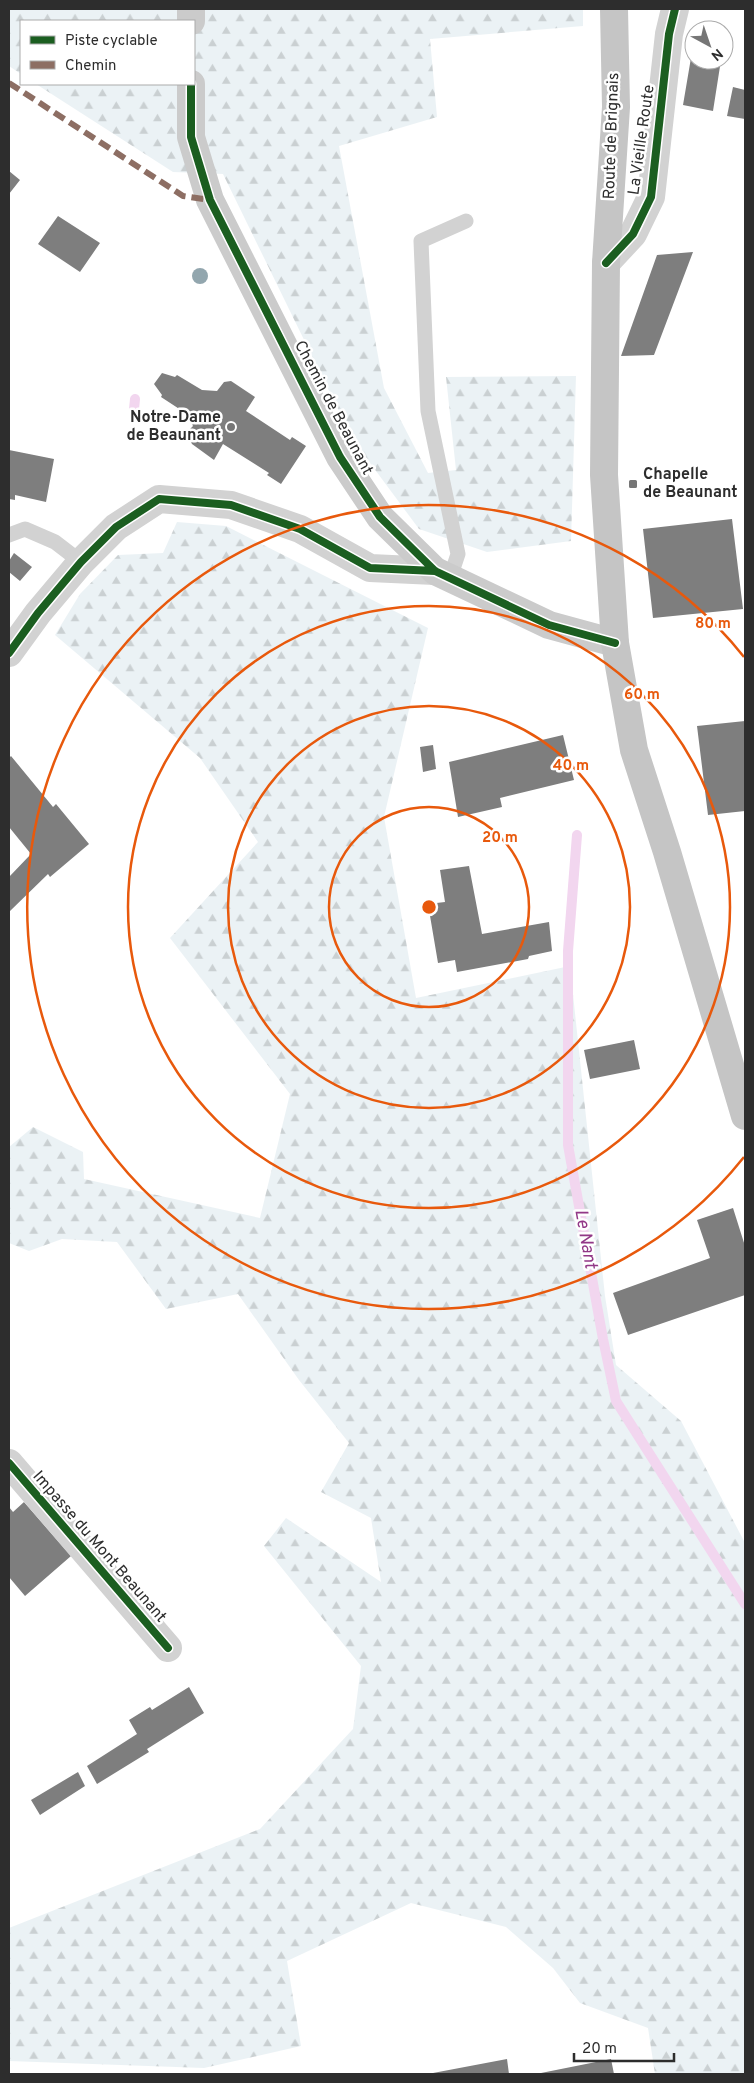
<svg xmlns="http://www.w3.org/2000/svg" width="754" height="2083" viewBox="0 0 754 2083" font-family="Overpass,sans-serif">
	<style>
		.forest { fill: url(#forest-firs) }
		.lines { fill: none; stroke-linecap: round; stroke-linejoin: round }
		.stream { stroke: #f2d6ef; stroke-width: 10 }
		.building { fill: #7e7e7e }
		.lane { stroke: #d2d2d2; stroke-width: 15 }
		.street { stroke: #d2d2d2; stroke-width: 28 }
		.secondary { stroke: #cbcbcb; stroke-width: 28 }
		.primary { stroke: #c5c5c5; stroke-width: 28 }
		.quiet { stroke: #8d6e63; stroke-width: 6; stroke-dasharray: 12 6; stroke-linecap: butt }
		.cycleway-casing { stroke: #fff; stroke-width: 11 }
		.cycleway { stroke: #1b5e20; stroke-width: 8 }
		.tree { fill: #92a6ae }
		.ring { fill: none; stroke: #e8590c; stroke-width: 2.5 }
		.poi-dot { fill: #767676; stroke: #fff; stroke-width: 2 }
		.labels { text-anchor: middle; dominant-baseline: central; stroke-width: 5; stroke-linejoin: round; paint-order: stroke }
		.street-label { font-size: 16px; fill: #2d2d2d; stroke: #fff }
		.poi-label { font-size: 16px; font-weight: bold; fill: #2d2d2d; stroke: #fff; text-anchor: end }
		.water-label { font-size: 18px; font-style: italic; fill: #923887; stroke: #fff }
		.centre { fill: #e8590c; stroke: #fff; stroke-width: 2.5 }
		.ring-label { font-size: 15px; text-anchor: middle; font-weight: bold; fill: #e8590c; stroke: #fff; stroke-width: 5; stroke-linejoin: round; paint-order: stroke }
	</style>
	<defs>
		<pattern id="forest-firs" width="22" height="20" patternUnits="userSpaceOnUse" patternTransform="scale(1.25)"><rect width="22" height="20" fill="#ebf2f5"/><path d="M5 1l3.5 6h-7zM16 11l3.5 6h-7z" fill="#cad0d2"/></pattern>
	</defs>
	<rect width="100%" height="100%" fill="#fff"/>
	<path class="forest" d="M9,9H583V26L430,39L437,117L339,146L384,388L428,473L456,470L446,377L576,376L571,541L487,552L419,529L353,440L223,174L173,172L36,84H194V21H21V74L9,66Z
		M177,522L226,526L428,628L384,817L416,998L570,966L605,1296L616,1365L681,1421L745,1543V2074H655L648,2028L580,2003L553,1968L506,1927L411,1903L287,1961L301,2046L204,2068L9,2061V1928L260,1829L353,1729L361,1666L264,1546L286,1518L381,1582L371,1518L321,1492L349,1443L299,1380L238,1294L166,1309L117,1242L62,1239L29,1251L9,1243V1147L33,1127L83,1152L84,1179L260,1218L290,1094L170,938L258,842L200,758L55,635L80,594L118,555L163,553Z"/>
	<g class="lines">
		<path class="stream" d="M134,409L135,399
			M577,835L568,951V1145L603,1339L616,1401L745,1604"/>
	</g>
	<path class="building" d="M693,46L694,60H721L713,111L683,105Z
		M733,87L745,90V119L727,116Z
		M9,171L20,180L9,194Z
		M58,216L100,243L80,272L38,244Z
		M693,252L654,355L621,356L657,255Z
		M162,373L175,377L177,375L202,390L217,391L224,382L231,381L255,397L246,411L290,440L292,437L306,446L281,484L267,475L269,473L223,444L214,460L192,444L188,436L190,429L193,426L187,414L161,397L162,395L154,384Z
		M9,450L54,459L46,502L15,495V500L9,499Z
		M732,519L743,609L653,618L643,529Z
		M14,553L32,567L20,581L9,572V561Z
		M745,721V811L708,815L697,726Z
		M563,735L574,780L500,798L502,807L458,817L449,762Z
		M433,745L436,769L423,772L420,747Z
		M11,756L53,807L56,804L89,844L50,877L48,874L9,912V877L31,854L9,827V758Z
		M469,866L482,934L549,922L552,951L529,956L528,959L457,972L455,960L438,963L428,904L445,902L440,870Z
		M634,1040L640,1069L590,1079L584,1050Z
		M733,1208L745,1246V1295L628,1335L613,1293L710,1258L697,1220Z
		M24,1502L71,1556L25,1596L9,1577V1507L13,1512Z
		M189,1687L204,1713L147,1749L149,1752L97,1784L87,1766L137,1734L129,1720L150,1707L152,1710Z
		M78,1772L85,1786L40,1815L31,1800Z
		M507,2059L509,2074H433V2073Z
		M611,2059L614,2074H541V2073Z"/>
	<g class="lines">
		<path class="lane" d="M9,535L25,529L55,542L81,562
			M450,578L458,554L428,411L421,241L466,221"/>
		<path class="street" d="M606,263L633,234L651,197L669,34L675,9
			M9,653L38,613L81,562L116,527L159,499L231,505L300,529L370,568L435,571
			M9,1463L168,1648"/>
		<path class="secondary" d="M191,9V21
			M191,84V137L210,200L340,457L380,517L435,571L549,625L615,643"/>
		<path class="primary" d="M614,9L616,107L606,263L604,475L615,643L634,750L667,852L745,1116"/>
		<path class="quiet" d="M9,83L183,196L210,200"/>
		<g class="cycleway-casing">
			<path id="cycleway" d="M191,84V137L210,200L340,457L380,517L435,571L549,625L615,643
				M606,263L633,234L651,197L669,34L675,9
				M9,653L38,613L81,562L116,527L159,499L231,505L300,529L370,568L435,571
				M9,1463L168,1648"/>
		</g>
		<use href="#cycleway" class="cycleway"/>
	</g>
	<circle class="tree" cx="200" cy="276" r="8"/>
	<g class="ring">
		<circle cx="429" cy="907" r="100"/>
		<circle cx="429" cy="907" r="201"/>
		<circle cx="429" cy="907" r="301"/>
		<path d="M744 1157A402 402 0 1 1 744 657"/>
	</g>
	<g class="poi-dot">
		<circle cx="231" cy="427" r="5"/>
		<rect x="628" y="479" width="10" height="10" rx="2.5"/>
	</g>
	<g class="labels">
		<g class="street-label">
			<text transform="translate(612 136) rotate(-88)">Route de Brignais</text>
			<text transform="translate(642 140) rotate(-82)">La Vieille Route</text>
			<text transform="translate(333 408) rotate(62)">Chemin de Beaunant</text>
			<text transform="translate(99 1547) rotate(49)">Impasse du Mont Beaunant</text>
		</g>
		<g class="poi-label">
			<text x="221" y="418">Notre-Dame<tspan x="221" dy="18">de Beaunant</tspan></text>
			<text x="643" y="475" text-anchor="start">Chapelle<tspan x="643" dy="18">de Beaunant</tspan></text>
		</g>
		<g class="water-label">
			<text transform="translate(585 1239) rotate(80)">Le Nant</text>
		</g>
	</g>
	<circle cx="429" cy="907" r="8" class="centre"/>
	<g class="ring-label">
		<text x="713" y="628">80 m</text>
		<text x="642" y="699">60 m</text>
		<text x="571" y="770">40 m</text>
		<text x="500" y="842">20 m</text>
	</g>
	<rect width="754" height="2083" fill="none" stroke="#2d2d2d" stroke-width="20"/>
	<rect x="20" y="20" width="175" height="65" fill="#ffffff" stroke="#ababab"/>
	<rect x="30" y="36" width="25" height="8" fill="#1b5e20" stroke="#ababab"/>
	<text x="65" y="45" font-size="15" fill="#2d2d2d">Piste cyclable</text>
	<rect x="30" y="61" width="25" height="8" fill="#8d6e63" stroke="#ababab"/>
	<text x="65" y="70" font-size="15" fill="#2d2d2d">Chemin</text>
	<g transform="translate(709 45) rotate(140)"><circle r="24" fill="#ffffff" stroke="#ababab"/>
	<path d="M0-4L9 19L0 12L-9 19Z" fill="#767676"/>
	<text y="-8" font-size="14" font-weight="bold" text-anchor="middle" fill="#2d2d2d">N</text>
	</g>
	<path d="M574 2053v8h100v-8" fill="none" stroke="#2d2d2d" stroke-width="2.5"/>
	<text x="582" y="2053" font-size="15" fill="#2d2d2d" stroke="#ffffff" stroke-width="4" paint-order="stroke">20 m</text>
</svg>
